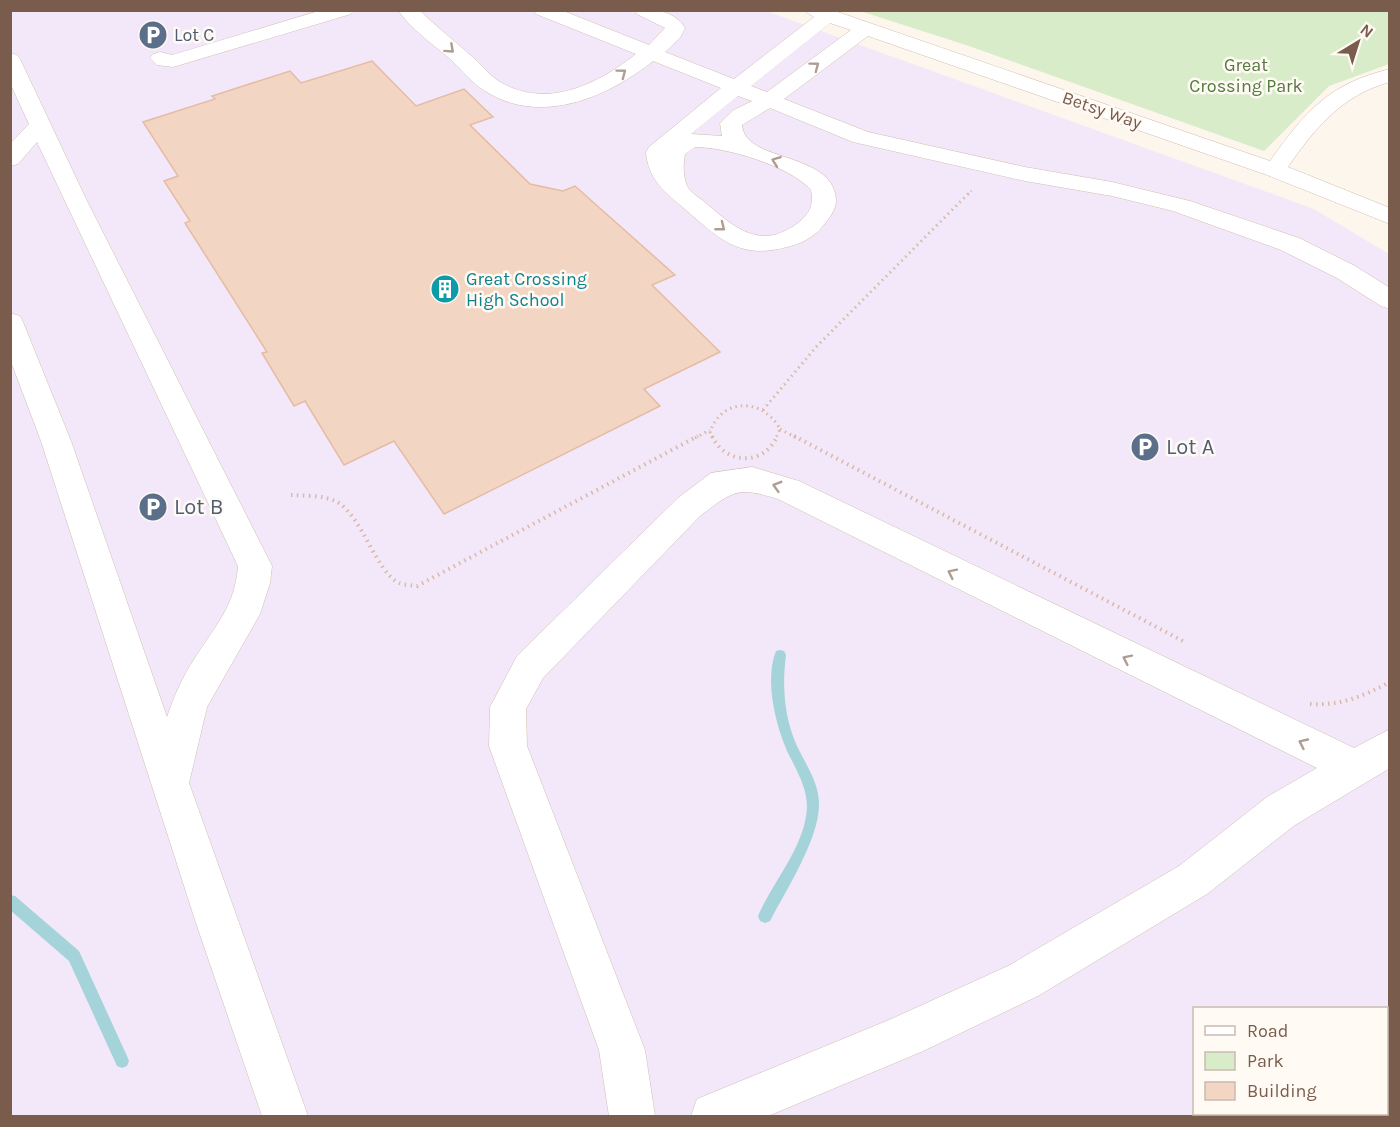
<svg xmlns="http://www.w3.org/2000/svg" width="1400" height="1127" viewBox="0 0 1400 1127" font-family="Karla,sans-serif">
	<style>
		.education { fill: #f3e8fa }
		.green { fill: #d8ecc9 }
		.lines { fill: none; stroke-linecap: round; stroke-linejoin: round }
		.stream { fill: #a5d3da; fill-rule: evenodd }
		.building { fill: #f3d5c3; stroke: #e6bba3; stroke-width: 1.5 }
		.minor-casing { stroke: #d1beb0; stroke-width: 1 }
		.path-far2 { stroke: #d9b8a5; stroke-width: 2; stroke-dasharray: 1 3; stroke-linecap: butt }
		.path-far1 { stroke: #d9b8a5; stroke-width: 3; stroke-dasharray: 1.5 4; stroke-linecap: butt }
		.path { stroke: #d9b8a5; stroke-width: 4; stroke-dasharray: 1.5 4.5; stroke-linecap: butt }
		.minor { fill: #fff; fill-rule: evenodd }
		.oneway { stroke: #af9d94 }
		.labels { text-anchor: middle; dominant-baseline: central; stroke-width: 5; stroke-linejoin: round; paint-order: stroke }
		.far-service-label { font-size: 18px; fill: #4e5e75; stroke: #fffaf3; text-anchor: start }
		.far-park-label { font-size: 18px; fill: #537a41; stroke: #fffaf3 }
		.far-street-label { font-size: 18px; fill: #7a5c4d; stroke: #fffaf3 }
		.far-culture-label { font-size: 18px; fill: #0d838f; stroke: #fffaf3; text-anchor: start }
		.service-label { font-size: 22px; fill: #4e5e75; stroke: #fffaf3; text-anchor: start }
	</style>
	<rect width="100%" height="100%" fill="#fdf6ec"/>
	<path class="education" d="M10,11H766L1314,209L1389,254V1025L1387,1027L1386,1008H1194V1114H1264L1260,1116H11Z"/>
	<path class="green" d="M860,11H1389V64L1329,86L1264,151L969,46Z"/>
	<g class="lines">
		<path class="stream" d="M780,650L784,651L786,655C782,686 784,717 797,746C806,765 820,784 819,806C818,841 786,890 770,921L765,923L760,921L758,916C773,881 805,847 807,807C807,788 797,771 789,755C776,728 764,680 776,651Z
			M10,895L15,896L79,951L127,1056L129,1061L127,1066L122,1068L117,1066L69,961L10,910Z"/>
	</g>
	<path class="building" d="M372,61L416,106L464,89L493,117L470,125L530,184L563,191L575,186L675,275L652,285L720,352L644,389L660,406L444,514L394,441L344,465L305,401L294,406L262,353L267,352L185,223L190,221L164,181L178,176L143,122L215,99L212,96L290,71L301,83Z"/>
	<g class="lines">
		<g class="minor-casing">
			<path id="minor" d="M322,10H353L351,14L173,67L157,65L150,58L153,54L160,52L172,55Z
				M398,10H419C438,28 458,44 478,62C485,69 492,78 502,83C548,109 598,84 636,54L536,14L534,10H561L649,45L665,28L637,14L635,10C654,10 673,9 685,28L680,38L665,52L734,79L814,17L803,10H832L1270,161C1306,111 1328,84 1390,69V82C1342,95 1315,128 1288,167L1390,208V224L1267,175L868,36L784,99L868,132L1025,167L1112,182L1190,201L1299,238L1355,266L1390,288V309L1381,306L1337,278L1281,250L1173,211L1112,196L1025,181L853,142L770,108L742,125C744,163 833,151 836,199C837,209 828,220 822,227C813,238 800,244 787,247C740,260 719,239 686,210C666,193 648,180 646,152L649,147L721,88L653,61C607,98 540,126 485,91C471,82 460,68 448,57C431,43 410,28 398,10ZM830,23L851,30L767,92L751,86ZM738,96L752,101L732,111L720,123L722,136L691,134ZM695,147C726,147 790,166 811,190C814,204 810,214 798,223C762,250 737,230 708,205C702,199 690,193 687,186C683,176 683,164 685,154Z
				M10,53L17,55L20,59L86,199L272,566L270,583L260,614L207,707L189,783L308,1116H262L196,923L41,441L10,359V313L20,316L23,322L71,441L167,717C174,696 183,676 195,658C216,625 235,606 238,566L37,142L18,164L10,166V144L29,124L10,83Z
				M752,467L799,481L1354,748L1390,729V768L1295,825L1207,894L1038,996L921,1052L768,1116H691L697,1099L889,1020L1008,966L1179,866L1267,797L1317,768L778,499C737,486 733,491 700,516L543,678L526,709L527,746L645,1050L655,1116H609L599,1050L489,746L490,707L517,656L678,498L711,473Z"/>
		</g>
		<path class="path-far2" d="M968,194L973,189"/>
		<path class="path-far1" d="M763,410L816,347L969,193
			M780,429L797,438
			M695,438L710,430
			M713,438L710,432C722,397 763,398 780,429L776,438"/>
		<path class="path" d="M712,436C725,465 765,466 777,436
			M794,436L1183,641
			M291,495C306,496 324,495 337,502C362,516 376,572 399,583C403,585 412,585 417,586L698,436
			M1310,704C1340,706 1364,696 1390,682"/>
		<use href="#minor" class="minor"/>
	</g>
	<defs><path id="oneway-chevron" d="M-2-3.5L2.5 0L-2 3.5" fill="none" stroke-width="1.6" stroke-linecap="round" stroke-linejoin="round" transform="scale(1.5)"/></defs>
	<g class="oneway">
		<use href="#oneway-chevron" transform="translate(450 49) rotate(42)"/>
		<use href="#oneway-chevron" transform="translate(815 66) rotate(-37)"/>
		<use href="#oneway-chevron" transform="translate(622 73) rotate(-37)"/>
		<use href="#oneway-chevron" transform="translate(776 161) rotate(-160)"/>
		<use href="#oneway-chevron" transform="translate(721 227) rotate(38)"/>
		<use href="#oneway-chevron" transform="translate(777 486) rotate(-164)"/>
		<use href="#oneway-chevron" transform="translate(952 573) rotate(-154)"/>
		<use href="#oneway-chevron" transform="translate(1127 659) rotate(-154)"/>
		<use href="#oneway-chevron" transform="translate(1303 743) rotate(-155)"/>
	</g>
	<defs>
		<g id="parking-disc" transform="scale(1.5)"><circle r="9.5" fill="#5c6f8a" stroke="#fffaf3"/><path d="M-3.5-5.5H1a3.5 3.5 0 0 1 0 7H-1V5.5H-3.5ZM-1-3.4V-.6H.8a1.4 1.4 0 0 0 0-2.8Z" fill="#fff"/></g>
		<g id="building-disc" transform="scale(1.5)"><circle r="9.5" fill="#0f9aa8" stroke="#fffaf3"/><path d="M-4-6H4V6H1V3H-1V6H-4ZM-2.5-4.3h1.7v1.8h-1.7ZM.8-4.3h1.7v1.8H.8ZM-2.5-1h1.7V.8h-1.7ZM.8-1h1.7V.8H.8Z" fill="#fff"/></g>
	</defs>
	<g fill-rule="evenodd">
		<use href="#parking-disc" x="153" y="35"/>
		<use href="#building-disc" x="445" y="289"/>
		<use href="#parking-disc" x="1145" y="447"/>
		<use href="#parking-disc" x="153" y="507"/>
	</g>
	<g class="labels">
		<g class="far-service-label">
			<text x="174" y="35">Lot C</text>
		</g>
		<g class="far-park-label">
			<text x="1246" y="65">Great<tspan x="1246" dy="21">Crossing Park</tspan></text>
		</g>
		<g class="far-street-label">
			<text transform="translate(1102 110) rotate(19)">Betsy Way</text>
		</g>
		<g class="far-culture-label">
			<text x="466" y="279">Great Crossing<tspan x="466" dy="21">High School</tspan></text>
		</g>
		<g class="service-label">
			<text x="1166" y="447">Lot A</text>
			<text x="174" y="507">Lot B</text>
		</g>
	</g>
	<rect width="1400" height="1127" fill="none" stroke="#7a5c4d" stroke-width="24"/>
	<rect x="1193" y="1007" width="195" height="108" fill="#fffaf3" stroke="#cabbb1" stroke-width="1.5"/>
	<rect x="1205" y="1026" width="30" height="9" fill="#ffffff" stroke="#cabbb1" stroke-width="1.5"/>
	<text x="1247" y="1037" font-size="18" fill="#7a5c4d">Road</text>
	<rect x="1205" y="1052" width="30" height="18" fill="#d8ecc9" stroke="#cabbb1" stroke-width="1.5"/>
	<text x="1247" y="1067" font-size="18" fill="#7a5c4d">Park</text>
	<rect x="1205" y="1082" width="30" height="18" fill="#f3d5c3" stroke="#cabbb1" stroke-width="1.5"/>
	<text x="1247" y="1097" font-size="18" fill="#7a5c4d">Building</text>
	<g transform="translate(1358 42) rotate(38)" stroke="#fffaf3" stroke-width="4.5" paint-order="stroke">
	<path d="M0-4.5L10 22L0 15L-10 22Z" fill="#7a5c4d"/>
	<text y="-9" font-size="16" font-weight="bold" text-anchor="middle" fill="#7a5c4d">N</text>
	</g>
</svg>
